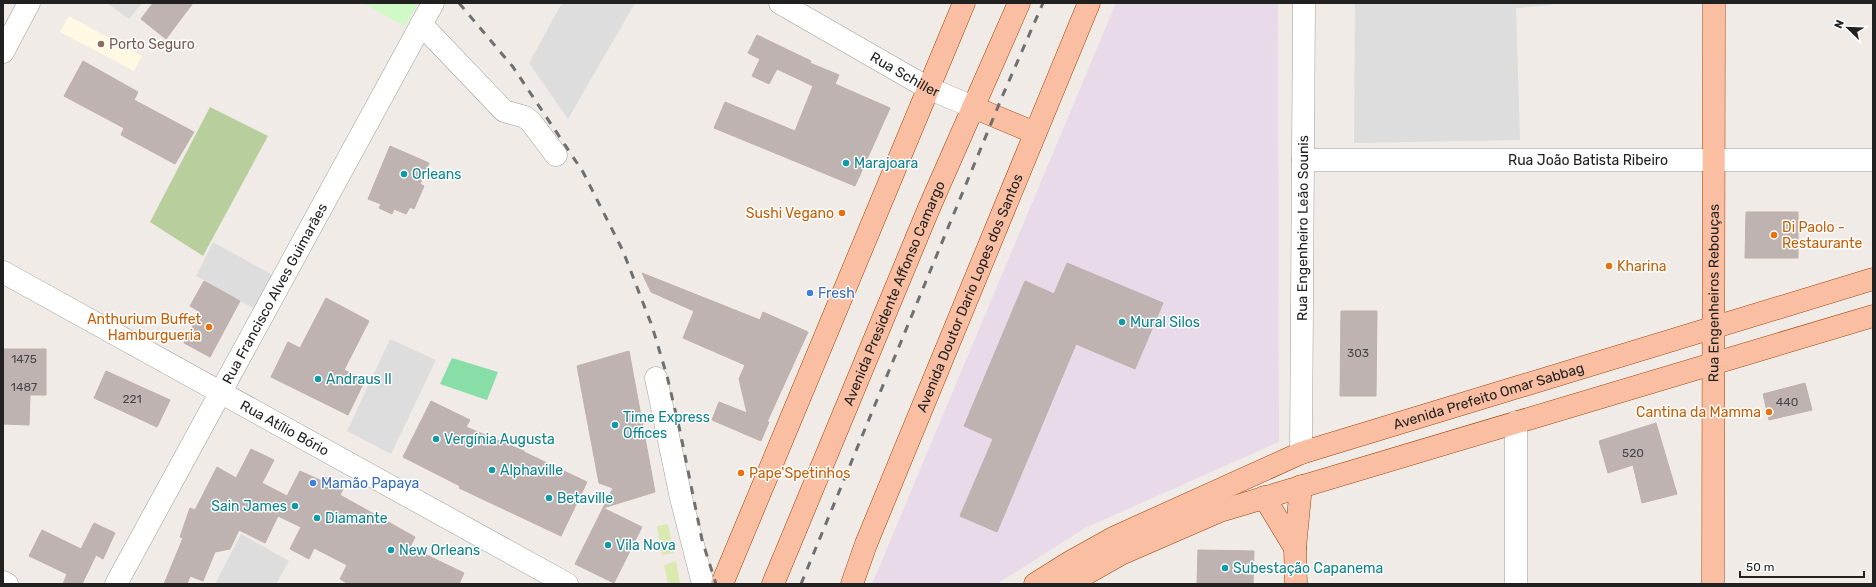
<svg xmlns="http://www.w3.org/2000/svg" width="1876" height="587" viewBox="0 0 1876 587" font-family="Rubik,sans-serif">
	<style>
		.industrial { fill: #e9daea }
		.education { fill: #fff8e3 }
		.grass { fill: #dae9af }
		.forest { fill: #b8cf9d }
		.park { fill: #cff9c6 }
		.pitch { fill: #87dea7 }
		.parking { fill: #ddd }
		.building { fill: #beb3b1; stroke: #c2afaa }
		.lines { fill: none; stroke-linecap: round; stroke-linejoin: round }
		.minor-casing { stroke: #9e9e9e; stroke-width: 23 }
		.major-casing { stroke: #9b4203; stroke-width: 23 }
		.minor { stroke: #fff; stroke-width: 22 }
		.major { stroke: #fabfa3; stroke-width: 22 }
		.rail { stroke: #6f6f6f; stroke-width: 3; stroke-dasharray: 8 8; stroke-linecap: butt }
		.education-dot { fill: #8d6e63; stroke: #fff; stroke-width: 1.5 }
		.culture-dot { fill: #0f9aa8; stroke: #fff; stroke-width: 1.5 }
		.food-dot { fill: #e8710a; stroke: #fff; stroke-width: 1.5 }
		.shop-dot { fill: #3f7fe0; stroke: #fff; stroke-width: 1.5 }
		.labels { text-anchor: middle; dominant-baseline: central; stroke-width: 3; stroke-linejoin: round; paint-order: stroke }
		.number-label { font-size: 12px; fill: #484645 }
		.education-label { font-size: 14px; fill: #785e54; stroke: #fff; text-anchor: start }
		.street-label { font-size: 14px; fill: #212121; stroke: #fff }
		.culture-label { font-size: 14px; fill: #0d838f; stroke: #fff; text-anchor: start }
		.food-label { font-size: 14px; fill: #c56008; stroke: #fff; text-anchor: end }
		.shop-label { font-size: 14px; fill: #366cbe; stroke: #fff; text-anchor: start }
	</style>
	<rect width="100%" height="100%" fill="#f1ebe7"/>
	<path class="industrial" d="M1116,3H1278L1279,442L1085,528L997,584H872Z"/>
	<path class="education" d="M69,16L142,56L134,71L60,32Z"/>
	<path class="grass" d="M668,524L674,553L662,555L657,526Z
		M676,561L680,584H668L664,565Z"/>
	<path class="forest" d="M210,107L268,136L203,256L150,222Z"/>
	<path class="park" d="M363,3H418L405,26Z"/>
	<path class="pitch" d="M452,358L498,372L487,400L440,384Z"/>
	<path class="parking" d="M107,3H142L129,19Z
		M562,3H635L568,119L529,63Z
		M1355,3H1552V5L1516,8L1520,140L1354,143Z
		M213,242L280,279L262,313L196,276Z
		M390,339L436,360L391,454L347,431Z
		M241,534L289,561L276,584H215Z"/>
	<path class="building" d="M153,3H193L166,39L141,19Z
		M757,35L811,61L810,63L839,75L835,84L890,108L855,186L714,128L725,102L795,131L813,86L777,69L769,84L752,76L760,59L748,53Z
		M83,61L138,92L134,100L194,132L175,164L121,135L124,128L64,96Z
		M390,146L429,163L420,184L424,186L414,209L410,207L406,214L394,209L392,214L379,208L381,204L368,199Z
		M1746,212H1798V258H1745Z
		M1067,263L1163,303L1135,369L1076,344L997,532L960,516L993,439L964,426L1025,281L1054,294Z
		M642,273L760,320L763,312L808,332L767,422H769L761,441L712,420L719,402L747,413L739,379L745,365L683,338L694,311L651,292Z
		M204,281L240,301L210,357L184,343L200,312L190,306Z
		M326,298L369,321L344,370L365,380L348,415L271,377L288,342L300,348Z
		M1341,311H1377L1376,396H1340Z
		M3,349H46V395H30L29,425L3,424Z
		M629,351L655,492L603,508L642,527L614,583L575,564L613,488L599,483L577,366Z
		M106,371L170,400L157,427L94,398Z
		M1805,383L1812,410L1769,420L1763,394Z
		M431,401L470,420L466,427L524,451V452L587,482L561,536L459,488L460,486L403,457Z
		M1656,423L1677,494L1642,503L1633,465L1608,473L1599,441Z
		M251,449L274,460L262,483L287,496L300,471L322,481L325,477L344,487L340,495L415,537L410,547L464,573L459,584H348L340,579L347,565L314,548L309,559L290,549L301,527L278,516L265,543L239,530L230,549L215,552L203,581L190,576L187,584H164L183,538L180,537L190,508L195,510L217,467L236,478Z
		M94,523L115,533L103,559L96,555L82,584H63L67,574L29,556L42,530L81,549Z
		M1198,550L1254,551L1253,584H1197Z"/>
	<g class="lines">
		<g class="minor-casing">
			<g id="minor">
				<path id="s1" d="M780,3L928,88L973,107"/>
				<path d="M421,24L504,111L525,117L531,122L556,155"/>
				<path d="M3,52L29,3"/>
				<path id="s2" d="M1303,160H1873"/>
				<path id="s3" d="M3,272L567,584"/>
				<path d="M656,378L681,498L703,584"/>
				<path id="s4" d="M1301,453L1304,3"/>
				<path d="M3,582L7,584"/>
				<path id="s5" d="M116,584L433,3"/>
				<path d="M1516,584V422"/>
			</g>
		</g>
		<g class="major-casing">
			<g id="major">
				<path d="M973,107L1035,133"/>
				<path d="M1264,497L1295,548"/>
				<path d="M722,584L964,3"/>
				<path id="s6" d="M773,584L929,208L1019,3"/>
				<path id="s7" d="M852,584L866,544L1089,3"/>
				<path id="s8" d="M1035,584L1070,562L1113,538L1301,453L1873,279"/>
				<path d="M1068,584L1121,554L1220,511L1873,316"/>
				<path d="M1296,584L1295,548L1301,486"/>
				<path id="s9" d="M1713,584L1714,3"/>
			</g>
		</g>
		<use href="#minor" class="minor"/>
		<use href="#major" class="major"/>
		<path class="rail" d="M459,3L513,67L583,172L623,251L652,326L667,376L680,431L702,540L716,584
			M801,584L1002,97L1043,3"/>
	</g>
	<circle class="education-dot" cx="101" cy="44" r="4"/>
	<g class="culture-dot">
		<circle cx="846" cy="163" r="4"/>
		<circle cx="404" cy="174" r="4"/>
		<circle cx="1122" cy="322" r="4"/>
		<circle cx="318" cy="379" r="4"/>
		<circle cx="615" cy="425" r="4"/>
		<circle cx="436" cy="439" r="4"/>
		<circle cx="492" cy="470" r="4"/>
		<circle cx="549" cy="498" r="4"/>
		<circle cx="295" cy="506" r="4"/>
		<circle cx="317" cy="518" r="4"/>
		<circle cx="608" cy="545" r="4"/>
		<circle cx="391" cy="550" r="4"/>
		<circle cx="1225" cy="568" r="4"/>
	</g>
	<g class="food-dot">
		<circle cx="842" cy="213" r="4"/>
		<circle cx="1774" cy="235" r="4"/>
		<circle cx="1609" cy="266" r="4"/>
		<circle cx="209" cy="327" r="4"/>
		<circle cx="1769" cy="412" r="4"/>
		<circle cx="741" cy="473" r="4"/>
	</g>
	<g class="shop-dot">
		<circle cx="810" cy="293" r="4"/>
		<circle cx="313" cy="483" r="4"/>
	</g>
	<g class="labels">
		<g class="number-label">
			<text x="1358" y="353">303</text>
			<text x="24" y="359">1475</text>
			<text x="24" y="387">1487</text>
			<text x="132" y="399">221</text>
			<text x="1787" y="402">440</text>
			<text x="1633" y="453">520</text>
		</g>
		<g class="education-label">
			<text x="109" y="44">Porto Seguro</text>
		</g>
		<g class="street-label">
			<text stroke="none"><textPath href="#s1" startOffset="144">Rua Schiller</textPath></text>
			<text stroke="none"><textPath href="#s2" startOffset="285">Rua João Batista Ribeiro</textPath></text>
			<text stroke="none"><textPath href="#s4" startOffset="225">Rua Engenheiro Leão Sounis</textPath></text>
			<text stroke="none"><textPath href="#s6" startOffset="315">Avenida Presidente Affonso Camargo</textPath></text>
			<text stroke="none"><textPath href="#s7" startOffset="314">Avenida Doutor Dario Lopes dos Santos</textPath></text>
			<text stroke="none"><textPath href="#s9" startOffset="291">Rua Engenheiros Rebouças</textPath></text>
			<text stroke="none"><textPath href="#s5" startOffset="331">Rua Francisco Alves Guimarães</textPath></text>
			<text stroke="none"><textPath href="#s8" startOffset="493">Avenida Prefeito Omar Sabbag</textPath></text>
			<text stroke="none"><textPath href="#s3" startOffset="322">Rua Atílio Bório</textPath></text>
		</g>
		<g class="culture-label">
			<text x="854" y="163">Marajoara</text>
			<text x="412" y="174">Orleans</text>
			<text x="1130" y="322">Mural Silos</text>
			<text x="326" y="379">Andraus II</text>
			<text x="623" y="417">Time Express<tspan x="623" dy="16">Offices</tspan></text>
			<text x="444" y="439">Vergínia Augusta</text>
			<text x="500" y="470">Alphaville</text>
			<text x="557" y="498">Betaville</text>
			<text x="287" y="506" text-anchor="end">Sain James</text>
			<text x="325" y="518">Diamante</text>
			<text x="616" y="545">Vila Nova</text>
			<text x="399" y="550">New Orleans</text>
			<text x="1233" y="568">Subestação Capanema</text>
		</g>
		<g class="food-label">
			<text x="834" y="213">Sushi Vegano</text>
			<text x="1782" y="227" text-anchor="start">Di Paolo -<tspan x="1782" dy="16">Restaurante</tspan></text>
			<text x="1617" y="266" text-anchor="start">Kharina</text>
			<text x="201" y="319">Anthurium Buffet<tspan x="201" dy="16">Hamburgueria</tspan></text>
			<text x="1761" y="412">Cantina da Mamma</text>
			<text x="749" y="473" text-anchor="start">Pape'Spetinhos</text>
		</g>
		<g class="shop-label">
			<text x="818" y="293">Fresh</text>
			<text x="321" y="483">Mamão Papaya</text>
		</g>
	</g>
	<rect width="1876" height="587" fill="none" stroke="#212121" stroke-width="8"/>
	<g transform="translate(1848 28) rotate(293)" stroke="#ffffff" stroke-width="3" paint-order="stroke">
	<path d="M0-3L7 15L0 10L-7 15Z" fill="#212121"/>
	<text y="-6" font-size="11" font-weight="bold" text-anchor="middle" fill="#212121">N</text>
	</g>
	<path d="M1740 571v6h124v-6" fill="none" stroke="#212121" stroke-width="2"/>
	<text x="1746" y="571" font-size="12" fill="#212121" stroke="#ffffff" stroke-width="3" paint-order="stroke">50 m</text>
</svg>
